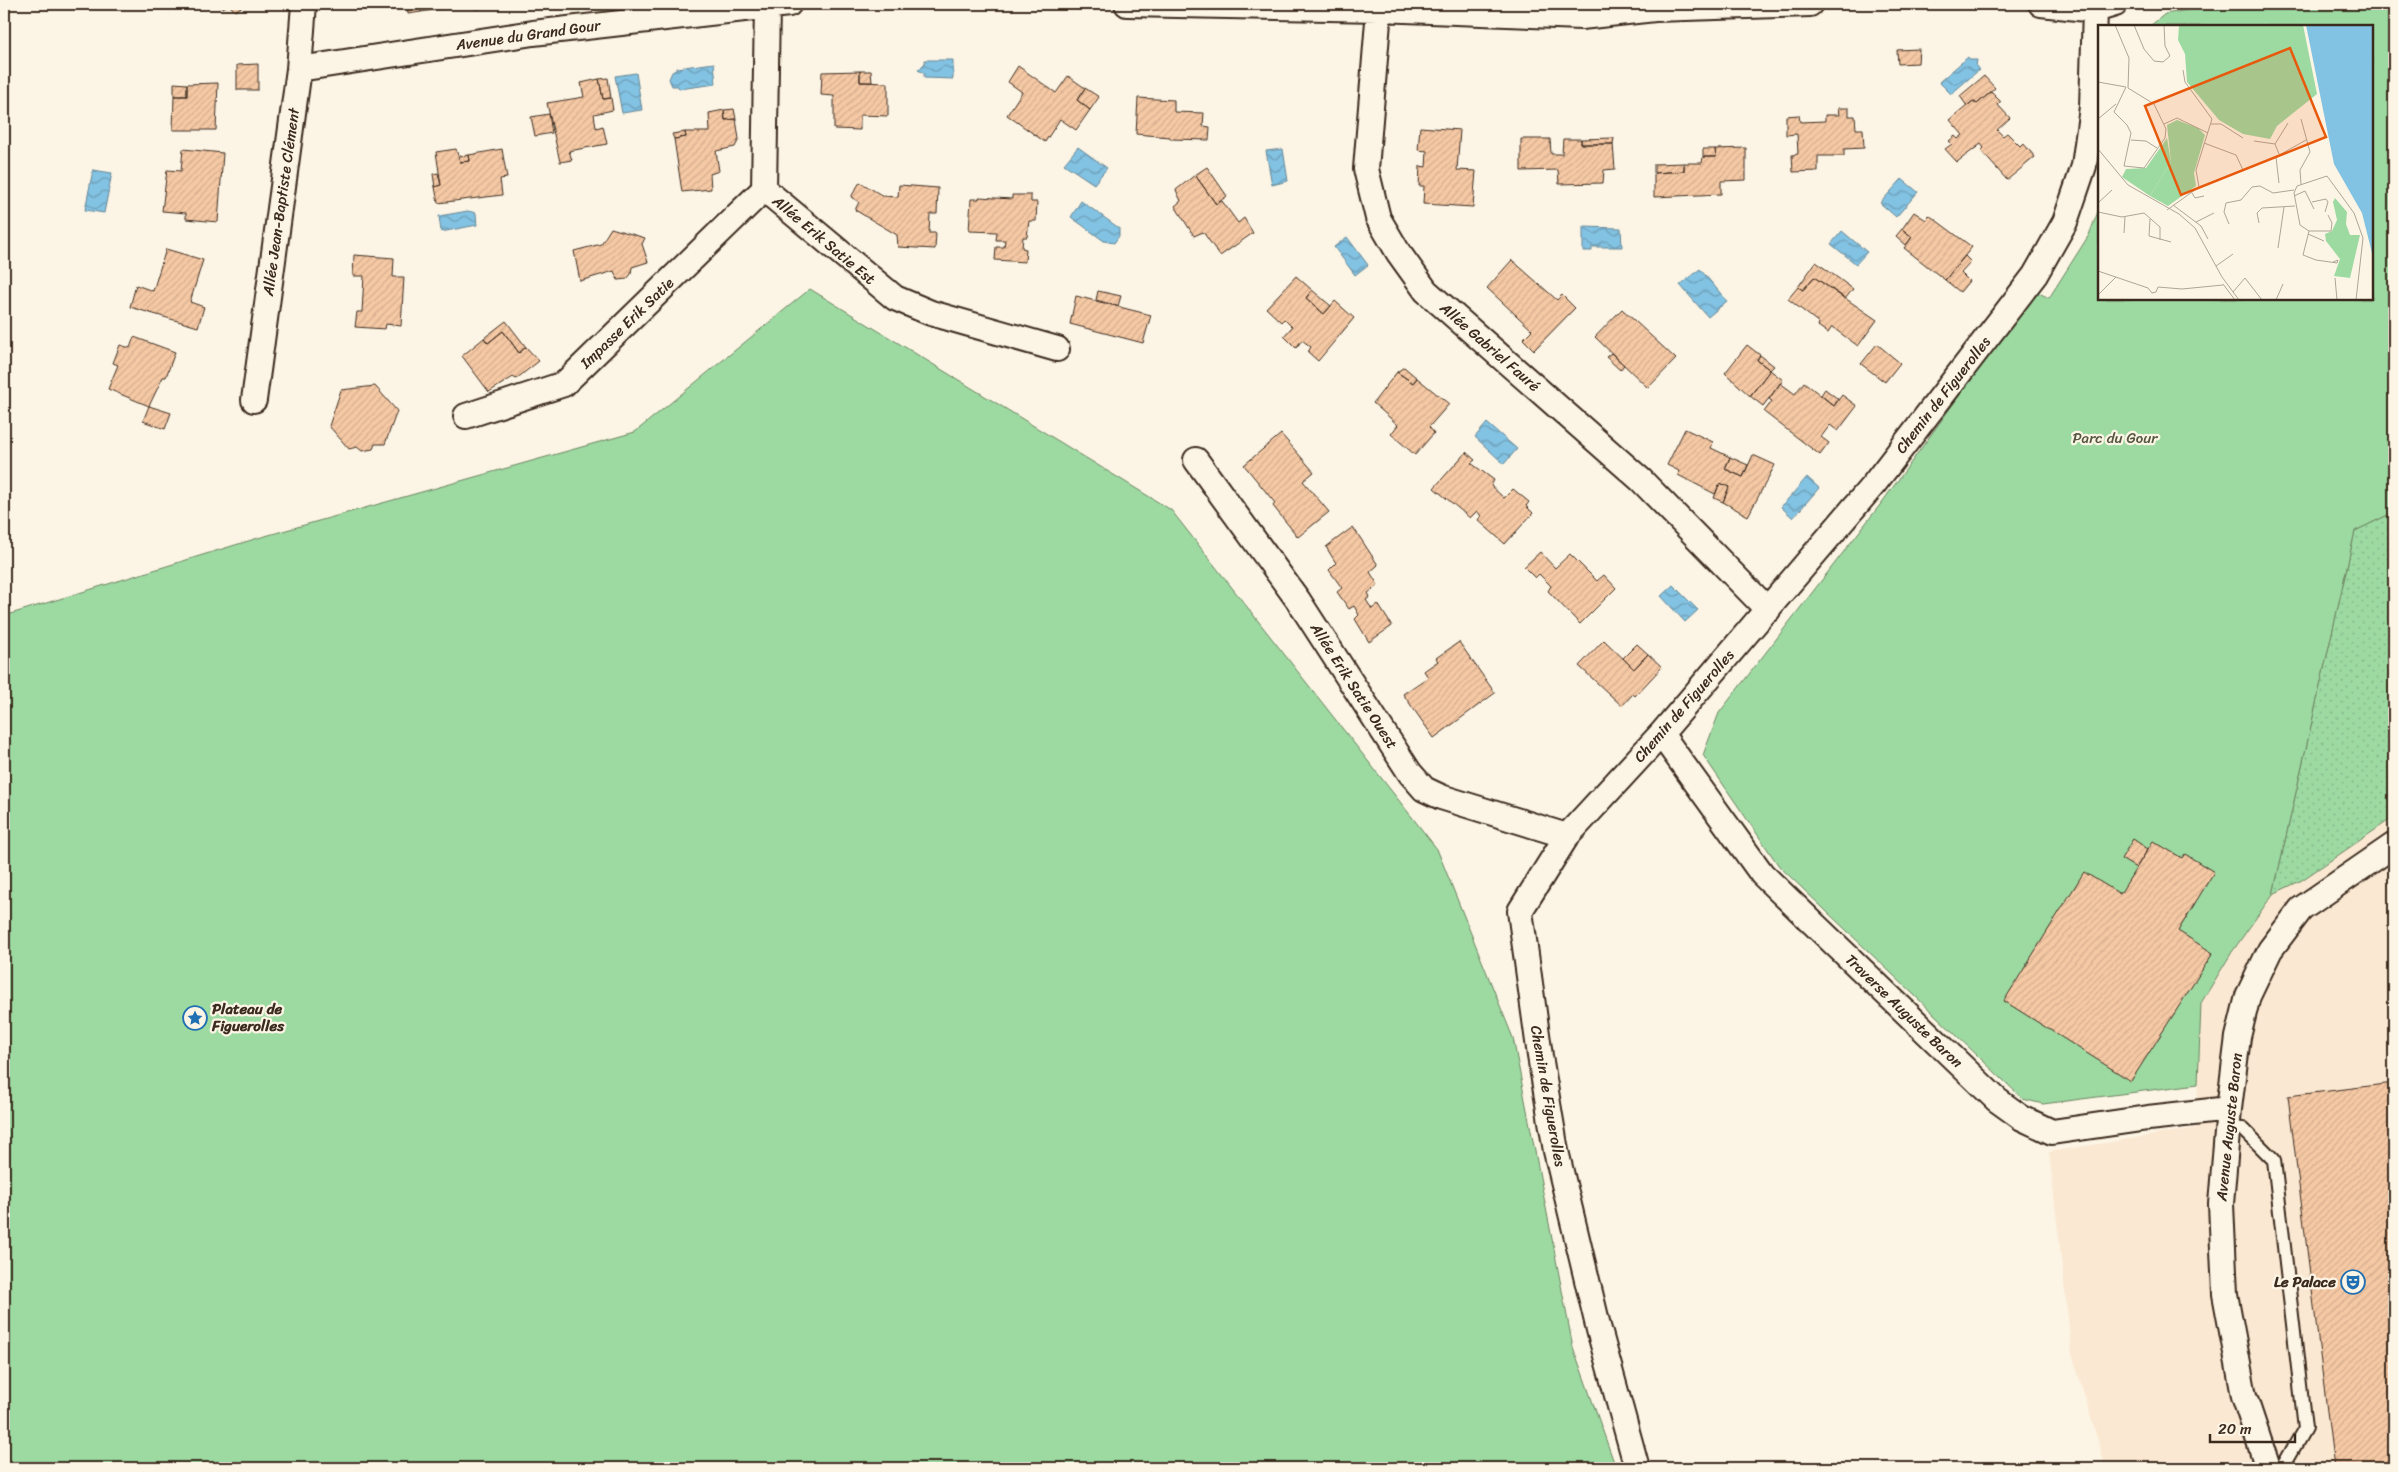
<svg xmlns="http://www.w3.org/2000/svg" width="2398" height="1472" viewBox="0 0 2398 1472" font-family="Sriracha,sans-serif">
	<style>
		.built { fill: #fae8d2 }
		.grass { fill: url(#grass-dots); stroke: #6c8260 }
		.park { fill: #9ddaa2; stroke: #6c8260 }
		.water { fill: url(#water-waves); stroke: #668594 }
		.building { fill: url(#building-hatch); stroke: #3b2a1e }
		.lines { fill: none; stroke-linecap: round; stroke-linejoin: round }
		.service-casing { stroke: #3b2a1e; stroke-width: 16 }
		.minor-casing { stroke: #3b2a1e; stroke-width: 28 }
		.service { stroke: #fcf5e5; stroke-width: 12 }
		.minor { stroke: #fcf5e5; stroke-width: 24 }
		.labels { text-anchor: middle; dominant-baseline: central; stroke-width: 4.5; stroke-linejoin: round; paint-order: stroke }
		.street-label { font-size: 15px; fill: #3b2a1e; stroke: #fcf5e5 }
		.park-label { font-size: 15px; fill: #54563f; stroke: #fcf5e5 }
		.poi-label { font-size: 15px; font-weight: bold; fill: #3b2a1e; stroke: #fcf5e5; text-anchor: start }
		.inset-road { fill: none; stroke: #afa495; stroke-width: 1 }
		.view { fill: #e8590c; fill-opacity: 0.15; stroke: #e8590c; stroke-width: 2.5 }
		.inset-edge { fill: none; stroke: #3b2a1e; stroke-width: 2.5 }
	</style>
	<defs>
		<pattern id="grass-dots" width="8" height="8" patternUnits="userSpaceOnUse" patternTransform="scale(1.25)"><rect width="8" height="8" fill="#9ddaa2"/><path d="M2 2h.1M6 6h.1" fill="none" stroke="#88bb8b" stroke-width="1.8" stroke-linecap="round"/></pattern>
		<pattern id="water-waves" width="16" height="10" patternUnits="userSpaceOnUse" patternTransform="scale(1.25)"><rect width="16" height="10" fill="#82c2e2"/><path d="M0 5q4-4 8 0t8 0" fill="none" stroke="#6c9eb7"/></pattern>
		<pattern id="building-hatch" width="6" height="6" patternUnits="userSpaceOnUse" patternTransform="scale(1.25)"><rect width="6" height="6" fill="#f6c9a5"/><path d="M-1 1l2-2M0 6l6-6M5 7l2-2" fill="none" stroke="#d4ad8e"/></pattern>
	</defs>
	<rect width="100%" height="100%" fill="#fcf5e5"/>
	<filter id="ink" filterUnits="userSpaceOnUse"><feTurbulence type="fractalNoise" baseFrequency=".02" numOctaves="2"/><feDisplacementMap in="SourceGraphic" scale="10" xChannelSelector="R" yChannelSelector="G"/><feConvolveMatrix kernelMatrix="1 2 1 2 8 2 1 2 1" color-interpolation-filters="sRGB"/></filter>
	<g filter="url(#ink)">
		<path class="built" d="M2394,817V1468H2106L2072,1354L2049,1152L2196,1128L2201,1003L2232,952L2273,894L2302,880Z"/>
		<path class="grass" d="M2394,512V817L2302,880L2273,894L2355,531Z"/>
		<path class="park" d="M2222,4H2394V512L2355,531L2273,894L2232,952L2201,1003L2198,1084L2043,1104L2023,1099L1779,866L1703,755L1719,713L1883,501L2001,338L2037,292L2049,298L2089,235L2099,209V299H2372V26H2150L2165,14Z
			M810,289L1171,510L1437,849L1513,1038L1573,1347L1616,1468H4V616L258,538L635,432Z"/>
		<path class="water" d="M1968,57L1970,60H1977L1976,66L1979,70L1951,94L1939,82Z
			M925,60H953V79L924,78V73L918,70L925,63Z
			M714,63L716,84L679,89L678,86H672L669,79L672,72L676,70V68Z
			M636,73L642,110L622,113L615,76Z
			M1078,147L1107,168L1094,184L1064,164Z
			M1283,149L1288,181L1272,185L1266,151Z
			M93,170L112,173L104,213L85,210Z
			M1902,179L1918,192L1896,217L1880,203Z
			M1081,201L1119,228V236L1114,243L1104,241L1071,217Z
			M468,211L476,213L477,225L441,232L439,216Z
			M1583,227L1621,228L1622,247H1592V251H1583Z
			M1842,231L1867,252L1856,264L1831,244Z
			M1347,237L1368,265L1355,275L1334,247Z
			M1700,269L1727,301L1708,317L1680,285Z
			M1487,423L1517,449L1504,464L1475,437Z
			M1807,477L1819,488L1793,518L1781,507Z
			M1673,585L1698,610L1685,622L1661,596Z"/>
		<path class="building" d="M219,4H246L235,11L229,5L222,8Z
			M407,4H419L421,12L408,14Z
			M419,4H452L453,7L421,12Z
			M464,4H485L482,8L476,9Z
			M1919,49L1918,63L1898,64L1897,50Z
			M258,64V90H237V65Z
			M1018,66L1056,93L1068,76L1085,88L1077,100L1090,110L1076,130L1060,119L1045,142L1007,115L1022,92L1008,82Z
			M860,71V82L888,83V116L860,115V130L834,129V96L821,95L822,72Z
			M860,71H871L872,82H860Z
			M1984,76L1995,88L1977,104L1973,101L1967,106L1960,96Z
			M608,78L611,98L603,99L599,79Z
			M599,79L603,99L611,98L613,110L594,114L596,128L603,126L607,144L569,151L572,160L560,162L547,103L584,97L581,83Z
			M174,83L187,84V96H174Z
			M218,83L216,130H173L174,96H187V84Z
			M1085,88L1099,97L1090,110L1077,100Z
			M1991,92L2001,102L1998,105L2010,118L1997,130L2003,136L2007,133L2020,146L2023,143L2035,157L2007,180L1981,151L1984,148L1981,144L1957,162L1945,149L1952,144L1949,141L1955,136L1958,139L1963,135L1950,120L1973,101L1977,104Z
			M1138,98L1174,100V112L1204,113L1203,126L1210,127L1209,140L1170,139V137L1136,134Z
			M1838,108H1849V116H1855L1856,129H1863L1864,148L1844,149V156H1818V171L1793,172L1792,155L1798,154L1797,134L1786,135V116L1799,115L1800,122L1825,121V115H1839Z
			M734,109L736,119L725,120L724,110Z
			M724,110L725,120L736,119L739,139L735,147L716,151L719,171L710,174L711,189L682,192L674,139L686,137L685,132H710L709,113Z
			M549,114L552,133L535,136L531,117Z
			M1420,127L1460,130L1457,170L1476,171L1473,207L1423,204L1424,186H1419L1420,166L1426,167L1427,151L1418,150Z
			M685,132L686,137L674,139L672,134Z
			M1614,138L1613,144H1581V139Z
			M1521,139H1550L1551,154H1562L1563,139H1581V144H1613L1615,169L1604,170L1603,183L1559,184L1558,170L1521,171Z
			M1746,148V180L1721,181V194L1654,197V173L1684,171V163H1702L1703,157H1716L1715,149Z
			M183,149L223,153L218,222L186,219V213L162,211L167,170L181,171Z
			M456,149L460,162L470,161L469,155L502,149L507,178L500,179L502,195L438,203L435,187L441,185L436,152Z
			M1703,149H1715L1716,157H1703Z
			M469,155L470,161L460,162L459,156Z
			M1684,163V171L1654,173V164Z
			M1207,167L1227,196L1216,204L1195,175Z
			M438,173L441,185L435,187L433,174Z
			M1195,175L1216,204L1222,201L1238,223L1244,218L1253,233L1220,256L1203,232L1194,236L1175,206L1181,201L1176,190Z
			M860,182L883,196L898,197L899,185L938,188L937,214H930L929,233H936L935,249L898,247L897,235L855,210L859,202L851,197Z
			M1012,195H1031V202H1037L1036,221H1029L1027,237H1023L1022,248L1026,249L1025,262L995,260L996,247H1004L1005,240H996L997,232L969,231L971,199H979V197L1012,199Z
			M1914,212L1926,220L1929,215L1972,247L1945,280L1904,248L1912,237L1902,229Z
			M611,228L645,238L642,244L648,262L632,267L631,274L627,279L618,280L614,271L580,281L574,251L601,244Z
			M1902,229L1912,237L1906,245L1896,236Z
			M166,249L203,260L190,302L204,307L198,327L130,307L136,285L153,291Z
			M354,255L394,258L393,277H404L401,326L386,324L385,329L355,327L357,312H362L364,276H353Z
			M1965,256L1971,262L1961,273L1969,281L1960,292L1945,280Z
			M1512,260L1557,300L1562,295L1575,308L1534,350L1523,339L1532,330L1487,288Z
			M1816,262L1853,289L1845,299L1814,277L1803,290L1798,287Z
			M1296,276L1312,290L1306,298L1324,314L1335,301L1354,318L1318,361L1308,352L1311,347L1302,340L1296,348L1284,336L1292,327L1284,319L1281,322L1266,308Z
			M1814,277L1877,320L1858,346L1832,327L1828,333L1818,326L1819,323L1788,299L1798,287L1803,290Z
			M1312,290L1331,306L1324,314L1306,298Z
			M1098,291L1121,296L1118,306L1096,300Z
			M1076,296L1151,315L1143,343L1070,324Z
			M1622,309L1676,359L1648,388L1595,337Z
			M506,321L526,347L519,353L503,331L488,343L484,338Z
			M503,331L519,353L526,347L539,361L516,379L513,377L489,392L462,356L484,338L488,343Z
			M134,337L175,352L166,377H163L149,406L108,389L118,365L113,363L120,345L130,348Z
			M1877,344L1900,363L1885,382L1861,364Z
			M1747,345L1760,355L1757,360L1770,370L1750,396L1725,373Z
			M1611,353L1624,365L1620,370L1606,357Z
			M1760,355L1774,366L1770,370L1757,360Z
			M1404,367L1417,378L1413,383L1397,372Z
			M1770,370L1783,380L1763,406L1750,396Z
			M1397,372L1413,383L1417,378L1449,404L1429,427L1434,433L1415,455L1391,434L1398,425L1373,403Z
			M1804,382L1834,406L1842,395L1857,406L1838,431L1830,425L1821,437L1829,443L1820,455L1764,412L1772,401L1769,399L1780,383L1795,394Z
			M375,386L397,411L385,444H375L373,449L362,451L357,447L349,449L329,426L341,390Z
			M1825,389L1838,399L1834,406L1821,395Z
			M149,406L171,413L165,429L143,421Z
			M1685,429L1713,442L1711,448L1730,457L1725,469L1743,477L1753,455L1775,465L1748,516L1723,502L1729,487L1720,483L1715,494L1678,475L1679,471L1667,465Z
			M1281,434L1314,472L1303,481L1329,512L1298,537L1273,506L1275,503L1244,465Z
			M1466,452L1475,460L1471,463L1494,480L1491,486L1504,498L1513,489L1529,502L1526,506L1533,513L1505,544L1478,520L1481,516L1477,511L1470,518L1434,488Z
			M1730,457L1748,465L1743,477L1725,469Z
			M1720,483L1729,487L1723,502L1714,498Z
			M1353,527L1378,565L1370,572L1378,585L1368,593L1370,597L1366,600L1372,609L1378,604L1392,626L1369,642L1355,619L1359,615L1354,606L1349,609L1337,592L1342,588L1329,570L1336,563L1326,547Z
			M1540,552L1555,568L1570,554L1597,581L1604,575L1616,588L1580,624L1548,591L1551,586L1539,574L1535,578L1524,567Z
			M1604,640L1634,669L1648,654L1662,667L1635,696L1633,694L1622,706L1579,666Z
			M1459,642L1495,693L1434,738L1403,694L1428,677L1424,671L1438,661L1436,658Z
			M1637,644L1648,654L1634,669L1623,658Z
			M2133,839L2148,849L2136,868L2121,859Z
			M2153,841L2182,858L2185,854L2214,872L2178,931L2213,953L2131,1081L2004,1001L2084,872L2120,894Z
			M2394,1083V1468H2334L2288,1096Z"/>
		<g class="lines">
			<g class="service-casing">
				<path id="service" d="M2227,1128L2243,1129L2274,1160L2305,1428L2282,1468"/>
			</g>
			<g class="minor-casing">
				<path id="minor" d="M1127,4L1379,9L1581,17L1655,9L1810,4
					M2041,4L2095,10L2115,4
					M767,6L764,189L895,298L931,313L1057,349
					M1379,9L1366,169L1378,218L1398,252L1426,291L1641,480L1768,610
					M299,69L533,33L789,4
					M254,400L299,69L304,4
					M466,416L564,384L764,189
					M1196,460L1298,600L1410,773L1424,789L1441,797L1567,836
					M1661,734L1762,874L1997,1100L2022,1118L2052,1132L2148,1118L2229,1109
					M1637,1468L1599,1330L1556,1151L1540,1056L1520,911L1567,836L1661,734L1874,484L2035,275L2065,222L2084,166L2092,107L2095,10
					M2268,1468L2244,1396L2225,1294L2221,1204L2229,1109L2238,1037L2248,996L2270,950L2301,909L2394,845"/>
			</g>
			<use href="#service" class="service"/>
			<use href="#minor" class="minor"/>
		</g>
	</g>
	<defs>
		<g id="sight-ring" transform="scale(1.25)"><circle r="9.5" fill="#fcf5e5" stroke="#1f6fb2" stroke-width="1.5"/><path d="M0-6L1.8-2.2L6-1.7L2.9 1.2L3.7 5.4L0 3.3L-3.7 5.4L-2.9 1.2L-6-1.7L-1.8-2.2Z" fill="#1f6fb2"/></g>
		<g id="theatre-ring" transform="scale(1.25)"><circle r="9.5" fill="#fcf5e5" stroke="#1f6fb2" stroke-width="1.5"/><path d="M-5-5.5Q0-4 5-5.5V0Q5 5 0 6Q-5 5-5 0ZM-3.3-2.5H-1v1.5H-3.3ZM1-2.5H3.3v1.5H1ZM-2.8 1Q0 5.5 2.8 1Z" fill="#1f6fb2"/></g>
	</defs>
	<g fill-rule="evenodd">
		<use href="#sight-ring" x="195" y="1018"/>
		<use href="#theatre-ring" x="2353" y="1282"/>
	</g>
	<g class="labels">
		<g class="street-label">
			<text transform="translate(528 35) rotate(-8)">Avenue du Grand Gour</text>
			<text transform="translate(281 202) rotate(-82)">Allée Jean-Baptiste Clément</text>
			<text transform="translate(824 240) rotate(40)">Allée Erik Satie Est</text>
			<text transform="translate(627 323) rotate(-44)">Impasse Erik Satie</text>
			<text transform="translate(1490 347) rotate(41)">Allée Gabriel Fauré</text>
			<text transform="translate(1943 395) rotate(-52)">Chemin de Figuerolles</text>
			<text transform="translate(1354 686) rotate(57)">Allée Erik Satie Ouest</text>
			<text transform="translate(1684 706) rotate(-49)">Chemin de Figuerolles</text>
			<text transform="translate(1904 1011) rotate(44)">Traverse Auguste Baron</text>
			<text transform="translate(1548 1096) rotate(80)">Chemin de Figuerolles</text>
			<text transform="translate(2229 1127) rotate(-84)">Avenue Auguste Baron</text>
		</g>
		<g class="park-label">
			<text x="2115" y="438">Parc du Gour</text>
		</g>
		<g class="poi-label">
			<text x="212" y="1009">Plateau de<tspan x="212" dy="17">Figuerolles</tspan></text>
			<text x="2336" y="1282" text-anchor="end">Le Palace</text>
		</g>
	</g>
	<g transform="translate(2098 25)">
		<rect width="275" height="275" fill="#fcf5e5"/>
		<path d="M69,113L73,137L52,171L24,152L28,144L48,143Z" fill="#9ddaa2"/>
		<path d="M237,173L249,187L248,199L252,210H262L252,253L236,251L242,234L228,216L227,209L234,206L239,195L235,177Z" fill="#9ddaa2"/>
		<path d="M81,0H205L219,69L179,101L172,114L145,109L121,95L89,57L87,29L80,15ZM79,95L100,103L107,110L96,148L98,161L70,181L52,171L73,137L69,100Z" fill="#9ddaa2"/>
		<path d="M208,0H275V232L264,188L236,139Z" fill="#82c2e2"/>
		<path class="inset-road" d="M17,0L31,33L30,63M36,0L46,24L56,36L65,37L72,31L67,21L66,0M85,45L87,57L114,94L98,145L101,162M0,57L28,62M16,87L29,100L33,108L26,141L46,143L67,113L68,104L56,79L30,63M16,87L28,62M0,94L18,79M203,94L212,127L202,145L203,159M66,99L79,93L110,108M113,99H123L145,113M33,115L48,116L59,123M156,116L177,119L181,129M106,118L138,130L145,145M177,119L190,98M0,124L30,160L81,189L97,203L124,252L141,275M178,132L181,158M94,168L97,173L106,171M196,171L207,166L216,184M214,177L228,174L230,177L227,187M0,178L14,165M75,180L103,201L110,214M69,185L101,162L178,132L208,115M0,187L24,192L46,188L62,202V215M230,190L234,198L233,206H211L202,200L196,168L199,161L229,151L256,188L265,213L258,275M52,194L51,211L73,217M98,197L116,188M161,198L159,188L164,183L197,181M131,199L126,187L128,178L143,175L154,162L162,161L175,168L196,165M211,206L205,230L218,235L239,238L240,235L235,237M26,208L27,192M210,209L226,216M180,223L186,182M118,241L135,229M0,246L50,263L54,268L58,267L60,262M237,253L239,275M125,259L137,275M60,262L84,264L125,260M135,267L147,253L164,275M0,270L18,252M178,275L185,259"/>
		<path class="view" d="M192,23L228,112L83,170L47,81Z"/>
		<rect width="275" height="275" class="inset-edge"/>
	</g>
	<rect width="2398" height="1472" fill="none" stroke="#fcf5e5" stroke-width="20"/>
	<rect x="10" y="10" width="2378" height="1452" fill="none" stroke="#3b2a1e" stroke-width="2" filter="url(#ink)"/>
	<path d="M2210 1434v8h85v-8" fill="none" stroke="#3b2a1e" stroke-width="2.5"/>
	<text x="2218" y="1434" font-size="15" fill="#3b2a1e" stroke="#fcf5e5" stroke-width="4" paint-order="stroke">20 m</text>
</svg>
